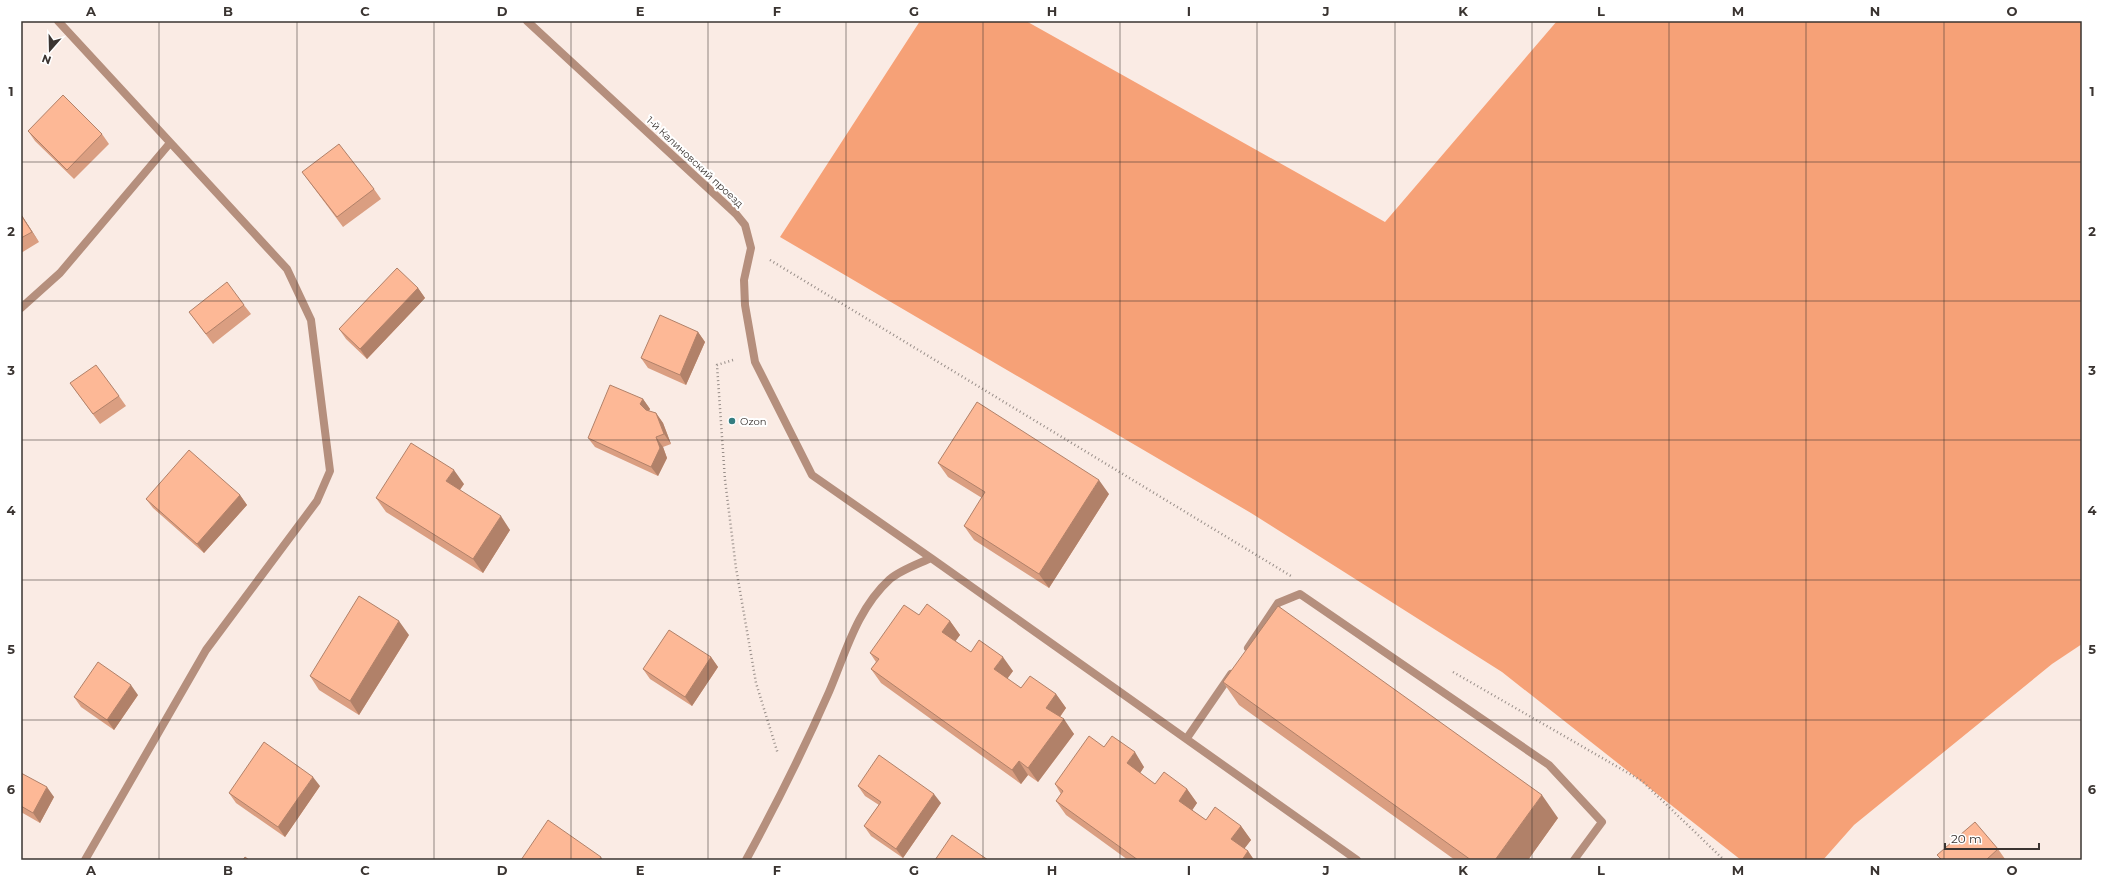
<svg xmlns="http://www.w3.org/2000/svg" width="2103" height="881" viewBox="0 0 2103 881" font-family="Montserrat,sans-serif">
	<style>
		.forest { fill: #f6a177 }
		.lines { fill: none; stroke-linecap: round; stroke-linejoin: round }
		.path { stroke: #988e89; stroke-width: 2.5; stroke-dasharray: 1 3; stroke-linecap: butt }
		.service { stroke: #b58f7d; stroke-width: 8 }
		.wall { fill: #da9e81 }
		.shaded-wall { fill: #b18169 }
		.building { fill: #fdb896; stroke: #b18169 }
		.grid { fill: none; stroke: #3a3431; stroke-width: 1; stroke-opacity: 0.55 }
		.poi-dot { fill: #347d81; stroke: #fff; stroke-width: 1.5 }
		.labels { text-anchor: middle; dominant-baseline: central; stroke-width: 4; stroke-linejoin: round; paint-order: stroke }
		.street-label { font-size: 10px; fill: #3a3431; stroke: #fff }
		.poi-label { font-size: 10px; fill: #3a3431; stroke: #fff; text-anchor: start }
		.neatline { fill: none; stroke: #3a3431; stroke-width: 1.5 }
		.grid-label { font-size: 13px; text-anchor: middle; font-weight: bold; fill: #3a3431 }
	</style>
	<rect width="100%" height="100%" fill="#faebe4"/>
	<path class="forest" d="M920,21H1026L1385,222L1557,21H2082V644L2052,664L1854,825L1823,860H1741L1502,672L1251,513L780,237Z"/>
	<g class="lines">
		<path class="path" d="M770,260L1291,576
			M733,360L717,365L725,480L736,568L756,683L778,754
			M1453,672L1642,781L1724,860"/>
		<path class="service" d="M58,21L287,269L311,320L330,471L317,501L206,650L85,860
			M527,21L736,214L745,225L751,248L744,280L745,305L755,362L812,475L931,558
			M21,308L60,273L170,143
			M1248,648L1278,603L1300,594L1549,765L1602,822L1574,860
			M1187,738L1231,674
			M746,860C776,805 804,749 829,692C846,652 857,609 890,579C901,570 918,564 931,558L1357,860"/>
	</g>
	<path class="wall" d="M28,131L102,134L109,144L74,179L35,141Z
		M302,172L374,189L381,199L343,227Z
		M21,214L39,242L21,253Z
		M418,288L425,298L367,359L346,339L339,329Z
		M244,305L251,314L213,344L189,312Z
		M698,332L705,342L686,385L648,368L641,358Z
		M70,383L119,396L126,406L100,424Z
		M643,399L650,409L649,411L656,413L663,423L671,444L663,447L667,458L658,476L595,447L588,438Z
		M938,463L1109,494L1049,588L974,540L964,526L982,498L948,477Z
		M464,484L460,490L510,530L483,573L386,512L376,498Z
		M240,495L247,505L204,553L153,508L146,499Z
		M919,615L950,621L960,635L955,641L971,652L1013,671L1007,679L1021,688L1056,694L1066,708L1060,717L1074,734L1038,782L1028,775L1021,784L881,683L871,669L876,662L870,653Z
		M409,635L359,715L319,690L310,676Z
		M711,657L718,667L692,706L650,679L643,669Z
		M1223,682L1558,818L1528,860H1455L1239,705Z
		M138,695L114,730L81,707L74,697Z
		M1104,747L1144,767L1140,773L1155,784L1187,789L1197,803L1192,810L1206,820L1241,826L1251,840L1244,849L1248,851L1254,860H1128L1066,815L1056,801L1061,794L1055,784Z
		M21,773L54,797L40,823L21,812Z
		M320,786L285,837L236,803L229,793Z
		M858,786L941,803L903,858L871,836L864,826L879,805L865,796Z
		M1998,849L2005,859L2004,860H1941L1937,855Z"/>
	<path class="shaded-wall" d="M21,214L39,242L32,232L21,215Z
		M418,288L425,298L367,359L360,349Z
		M698,332L705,342L686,385L680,375Z
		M643,399L650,409L647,414L640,404Z
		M656,413L663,423L671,444L664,434Z
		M656,437L663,447L667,458L658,476L651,467Z
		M454,470L464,484L456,495L446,481Z
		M1099,480L1109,494L1049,588L1039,574Z
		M240,495L247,505L204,553L197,544Z
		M501,516L510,530L483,573L473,559Z
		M399,621L409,635L359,715L350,701Z
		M950,621L960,635L952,646L942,632Z
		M711,657L718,667L692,706L685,697Z
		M1003,657L1013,671L1004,683L994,669Z
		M131,685L138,695L114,730L107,720Z
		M1056,694L1066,708L1056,722L1046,708Z
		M1064,719L1074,734L1038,782L1028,768Z
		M1135,752L1144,767L1137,778L1127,763Z
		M1019,761L1028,775L1021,784L1012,770Z
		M313,777L320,786L285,837L278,827Z
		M47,787L54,797L40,823L33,813Z
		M1187,789L1197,803L1189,815L1179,801Z
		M934,794L941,803L903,858L896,849Z
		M1542,795L1558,818L1528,860H1495Z
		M1241,826L1251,840L1241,853L1231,839Z
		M1248,851L1254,860H1242Z
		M601,857L603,860H599Z"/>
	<path class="building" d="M63,95L102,134L67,170L28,131Z
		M339,144L374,189L337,217L302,172Z
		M21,215L32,232L21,238Z
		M397,268L418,288L360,349L339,329Z
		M227,282L244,305L206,334L189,312Z
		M660,315L698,332L680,375L641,358Z
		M96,365L119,396L93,414L70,383Z
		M610,385L643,399L640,404L646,410L656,413L664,434L656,437L660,448L651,467L588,438Z
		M977,402L1099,480L1039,574L964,526L985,492L938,463Z
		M411,443L454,470L446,481L501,516L473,559L376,498Z
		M189,450L240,495L197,544L146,499Z
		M359,596L399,621L350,701L310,676Z
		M927,604L950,621L942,632L971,652L979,640L1003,657L994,669L1021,688L1030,676L1056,694L1046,708L1064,719L1028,768L1019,761L1012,770L871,669L879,659L870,653L904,605L919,615Z
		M1278,606L1542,795L1495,860H1471L1223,682Z
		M669,630L711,657L685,697L643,669Z
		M98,662L131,685L107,720L74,697Z
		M1089,736L1104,747L1112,736L1135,752L1127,763L1155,784L1164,772L1187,789L1179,801L1206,820L1215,807L1241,826L1231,839L1248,851L1242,860H1138L1056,801L1063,791L1055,784Z
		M264,742L313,777L278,827L229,793Z
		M879,755L934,794L896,849L864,826L881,802L858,786Z
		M21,773L47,787L33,813L21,806Z
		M548,820L601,857L599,860H521Z
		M1975,822L1998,849L1986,860H1942L1937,855Z
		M952,835L988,860H935Z
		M245,857L249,860H243Z"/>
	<path class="grid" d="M159,21V860M297,21V860M434,21V860M571,21V860M708,21V860M846,21V860M983,21V860M1120,21V860M1257,21V860M1395,21V860M1532,21V860M1669,21V860M1806,21V860M1944,21V860M21,162H2082M21,301H2082M21,440H2082M21,580H2082M21,720H2082"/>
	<circle class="poi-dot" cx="732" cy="421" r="4"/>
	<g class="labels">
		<g class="street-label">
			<text transform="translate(695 162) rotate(43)">1-й Калиновский проезд</text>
		</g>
		<g class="poi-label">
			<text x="740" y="421">Ozon</text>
		</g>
	</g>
	<rect width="2103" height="881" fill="none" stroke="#ffffff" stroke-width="44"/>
	<g transform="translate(50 50) rotate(200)" stroke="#ffffff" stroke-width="3" paint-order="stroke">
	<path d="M0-3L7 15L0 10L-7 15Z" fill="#3a3431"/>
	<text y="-6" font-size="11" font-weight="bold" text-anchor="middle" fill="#3a3431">N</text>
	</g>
	<path d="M1945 843v6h94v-6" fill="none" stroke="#3a3431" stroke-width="2"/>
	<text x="1951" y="843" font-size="12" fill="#3a3431" stroke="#ffffff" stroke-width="3" paint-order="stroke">20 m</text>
	<rect x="22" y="22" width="2059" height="837" class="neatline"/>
	<g class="grid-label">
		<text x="91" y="16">A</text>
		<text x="228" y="16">B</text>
		<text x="365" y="16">C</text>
		<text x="502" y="16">D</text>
		<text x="640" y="16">E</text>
		<text x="777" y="16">F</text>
		<text x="914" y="16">G</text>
		<text x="1052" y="16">H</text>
		<text x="1189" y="16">I</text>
		<text x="1326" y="16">J</text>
		<text x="1463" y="16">K</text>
		<text x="1601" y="16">L</text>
		<text x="1738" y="16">M</text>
		<text x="1875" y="16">N</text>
		<text x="2012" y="16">O</text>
		<text x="11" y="96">1</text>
		<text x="2092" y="96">1</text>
		<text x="11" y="236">2</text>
		<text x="2092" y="236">2</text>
		<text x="11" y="375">3</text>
		<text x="2092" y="375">3</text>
		<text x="11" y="515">4</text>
		<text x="2092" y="515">4</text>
		<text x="11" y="654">5</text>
		<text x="2092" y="654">5</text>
		<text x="11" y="794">6</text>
		<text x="2092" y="794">6</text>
		<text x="91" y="875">A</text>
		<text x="228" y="875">B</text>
		<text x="365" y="875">C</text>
		<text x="502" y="875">D</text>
		<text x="640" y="875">E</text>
		<text x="777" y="875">F</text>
		<text x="914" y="875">G</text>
		<text x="1052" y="875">H</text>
		<text x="1189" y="875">I</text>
		<text x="1326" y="875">J</text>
		<text x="1463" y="875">K</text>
		<text x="1601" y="875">L</text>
		<text x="1738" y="875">M</text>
		<text x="1875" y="875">N</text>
		<text x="2012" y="875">O</text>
	</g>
</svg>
